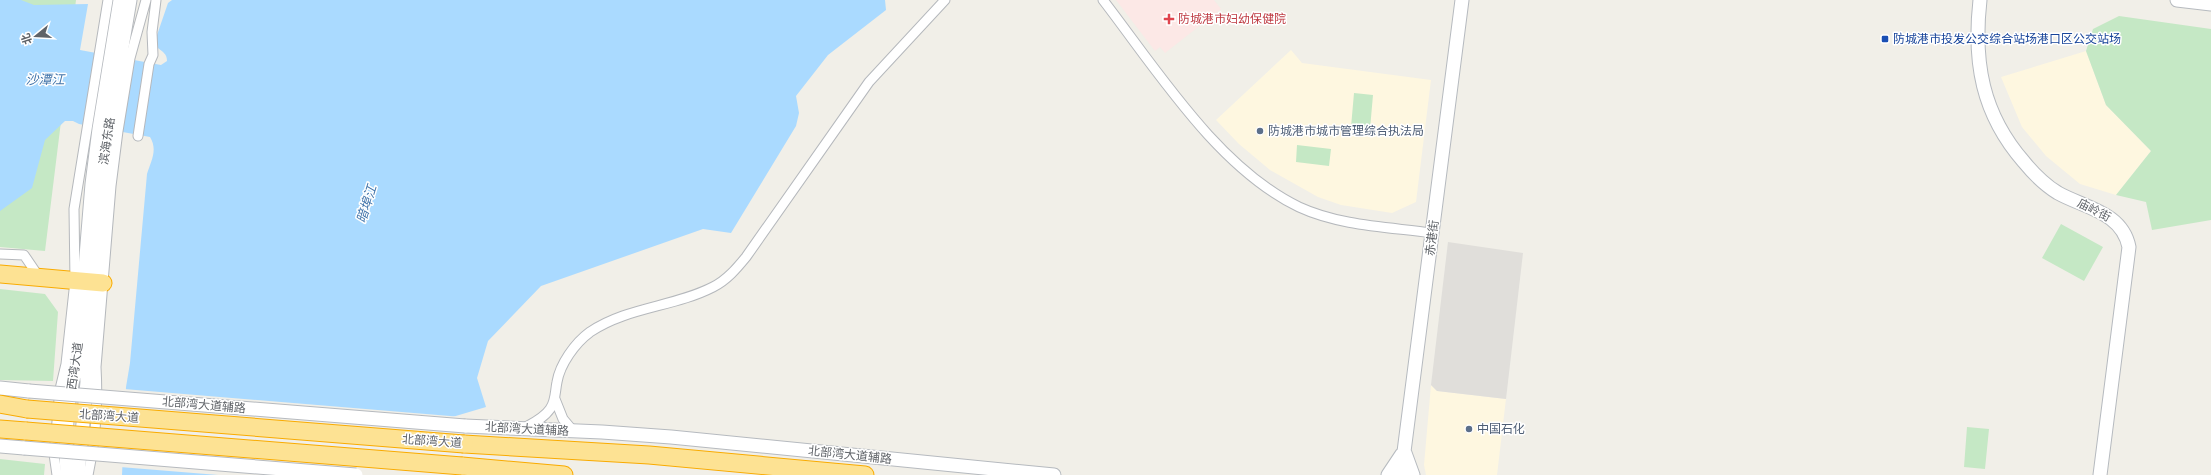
<svg xmlns="http://www.w3.org/2000/svg" width="2211" height="475" viewBox="0 0 2211 475" font-family="'Nunito Sans','Noto Sans SC',sans-serif">
	<style>
		.commercial { fill: #fef7e0 }
		.industrial { fill: #e0deda }
		.medical { fill: #fce8e6 }
		.green { fill: #c5e8c5 }
		.water { fill: #aadaff }
		.pier { fill: #f1efe8 }
		.lines { fill: none; stroke-linecap: round; stroke-linejoin: round }
		.street-casing { stroke: #b5b8bc; stroke-width: 11 }
		.secondary-casing { stroke: #b6babf; stroke-width: 15 }
		.highway-casing { stroke: #f9ab00; stroke-width: 19 }
		.street { stroke: #fff; stroke-width: 9 }
		.secondary { stroke: #fff; stroke-width: 13 }
		.highway { stroke: #fde293; stroke-width: 17 }
		.secondary-bridge-casing { stroke: #b6babf; stroke-width: 15; stroke-linecap: butt }
		.highway-bridge-casing { stroke: #f9ab00; stroke-width: 19; stroke-linecap: butt }
		.secondary-bridge { stroke: #fff; stroke-width: 13 }
		.highway-bridge { stroke: #fde293; stroke-width: 17 }
		.health-dot { fill: #e0444e; stroke: #fff; stroke-width: 1.5 }
		.transit-dot { fill: #1a4fb4; stroke: #fff; stroke-width: 1.5 }
		.service-dot { fill: #5c6f8a; stroke: #fff; stroke-width: 1.5 }
		.labels { text-anchor: middle; dominant-baseline: central; stroke-width: 3; stroke-linejoin: round; paint-order: stroke }
		.health-label { font-size: 12px; fill: #be3a42; stroke: #fff; text-anchor: start }
		.transit-label { font-size: 12px; fill: #164399; stroke: #fff; text-anchor: start }
		.service-label { font-size: 12px; fill: #4e5e75; stroke: #fff; text-anchor: start }
		.street-label { font-size: 12px; fill: #5f6368; stroke: #fff }
		.water-label { font-size: 13px; font-style: italic; fill: #4174aa; stroke: #fff }
	</style>
	<rect width="100%" height="100%" fill="#f1efe8"/>
	<path class="commercial" d="M1291,50L1302,63L1431,80L1416,202L1392,213L1341,205L1318,197L1270,170L1239,144L1216,120Z
		M2086,51L2106,105L2151,151L2116,195L2080,184L2046,156L2022,127L2001,77Z
		M1431,385L1437,391L1506,399L1497,475H1426L1424,465Z"/>
	<path class="industrial" d="M1448,242L1523,253L1506,399L1437,391L1431,385Z"/>
	<path class="medical" d="M1116,0H1214L1221,9L1165,53L1160,47L1155,51Z"/>
	<path class="green" d="M0,0H76L45,251L0,247Z
		M2119,16L2211,29V220L2152,230L2146,202L2116,195L2151,151L2106,105L2086,51L2093,29Z
		M1354,93L1373,95L1370,129L1351,127Z
		M1297,145L1331,149L1329,166L1296,162Z
		M2061,224L2103,247L2084,281L2042,258Z
		M0,289L45,294L58,312L53,381L0,380Z
		M1967,427L1989,429L1985,469L1964,467Z
		M0,459L45,464L44,475H0Z"/>
	<path class="water" d="M0,0H21L34,5L88,4L80,50L161,65L167,61C167,54 163,52 158,48L156,38L168,3L172,0H885L886,10L828,55L796,96L799,113L796,126L731,233L703,229L541,286L488,341L477,378L486,407L449,418L429,438L433,475H122L126,387L130,363L147,174C151,161 158,150 150,137L79,124L73,121H65L45,140L32,188L0,211Z"/>
	<path class="pier" d="M124,389L462,417L450,420L431,439L435,475H218L120,467Z"/>
	<g class="lines">
		<g class="street-casing">
			<path id="street" d="M1103,0C1157,70 1218,168 1299,207C1340,226 1389,227 1432,233
				M138,136L149,64L153,55L152,32L156,0
				M0,254L24,255L39,277
				M555,399L563,419L574,432
				M524,428C533,423 544,418 550,409C556,401 555,391 557,382C560,364 575,343 590,332C627,307 674,307 713,287C727,280 737,268 746,257L869,82L945,0
				M57,475L54,454L60,389L66,364L75,281L74,209L108,0
				M88,475C96,440 98,402 96,367L111,186L118,131L130,58L146,0"/>
		</g>
		<g class="secondary-casing">
			<path id="secondary" d="M1980,0C1973,62 1982,114 2024,162C2033,173 2045,185 2058,193C2085,208 2122,212 2129,247L2100,475
				M2177,0L2211,4
				M0,388L29,391
				M465,426L602,432L671,437L1054,475
				M0,446L24,448
				M1405,453L1413,475
				M67,475C65,440 66,399 77,365L92,184L99,129L120,0
				M78,475L87,382L86,366L101,185L108,130L130,0
				M1388,475L1402,454
				M1401,475L1462,0"/>
		</g>
		<g class="highway-casing">
			<path id="highway" d="M0,274L103,283
				M0,404L27,409
				M0,429L26,431
				M464,444L649,455L865,475
				M462,466L564,475"/>
		</g>
		<use href="#street" class="street"/>
		<use href="#secondary" class="secondary"/>
		<use href="#highway" class="highway"/>
		<g class="secondary-bridge-casing">
			<path id="secondary-bridge" d="M29,391L465,426
				M24,448L356,475"/>
		</g>
		<g class="highway-bridge-casing">
			<path id="highway-bridge" d="M27,409L464,444
				M26,431L462,466"/>
		</g>
		<use href="#secondary-bridge" class="secondary-bridge"/>
		<use href="#highway-bridge" class="highway-bridge"/>
	</g>
	<path class="health-dot" d="M1167 13h4v4h4v4h-4v4h-4v-4h-4v-4h4z"/>
	<rect class="transit-dot" x="1881" y="35" width="8" height="8" rx="2"/>
	<g class="service-dot">
		<circle cx="1260" cy="131" r="4"/>
		<circle cx="1469" cy="429" r="4"/>
	</g>
	<g class="labels">
		<g class="health-label">
			<text x="1178" y="19">防城港市妇幼保健院</text>
		</g>
		<g class="transit-label">
			<text x="1893" y="39">防城港市投发公交综合站场港口区公交站场</text>
		</g>
		<g class="service-label">
			<text x="1268" y="131">防城港市城市管理综合执法局</text>
			<text x="1477" y="429">中国石化</text>
		</g>
		<g class="street-label">
			<text transform="translate(107 141) rotate(-82)">滨海东路</text>
			<text transform="translate(2094 210) rotate(27)">庙岭街</text>
			<text transform="translate(1432 238) rotate(-83)">赤港街</text>
			<text transform="translate(75 366) rotate(-82)">西湾大道</text>
			<text transform="translate(204 405) rotate(5)">北部湾大道辅路</text>
			<text transform="translate(109 416) rotate(4)">北部湾大道</text>
			<text transform="translate(527 429) rotate(3)">北部湾大道辅路</text>
			<text transform="translate(432 441) rotate(4)">北部湾大道</text>
			<text transform="translate(850 455) rotate(6)">北部湾大道辅路</text>
		</g>
		<g class="water-label">
			<text x="45" y="80">沙潭江</text>
			<text transform="translate(367 204) rotate(-73)">暗埠江</text>
		</g>
	</g>
	<g transform="translate(36 36) rotate(252)" stroke="#ffffff" stroke-width="3" paint-order="stroke">
	<path d="M0-3L7 15L0 10L-7 15Z" fill="#5f6368"/>
	<text y="-6" font-size="11" font-weight="bold" text-anchor="middle" fill="#5f6368">北</text>
	</g>
</svg>
